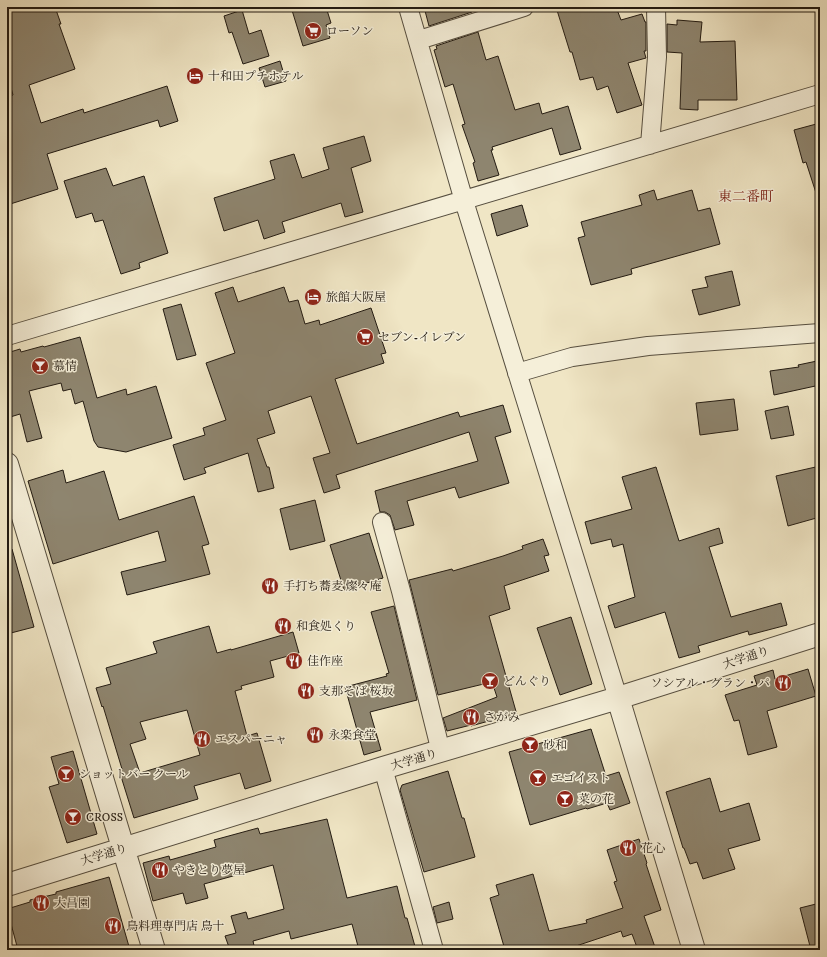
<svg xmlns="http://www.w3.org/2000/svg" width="827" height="957" viewBox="0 0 827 957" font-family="'IM FELL DW Pica','Noto Serif JP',serif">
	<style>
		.building { fill: #8e856f; stroke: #231b12; fill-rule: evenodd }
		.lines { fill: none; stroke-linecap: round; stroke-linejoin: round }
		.minor-casing { stroke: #564e3f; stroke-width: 20 }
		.tertiary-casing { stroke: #564e3f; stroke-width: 24 }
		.minor { stroke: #f5efd9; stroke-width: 18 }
		.tertiary { stroke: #f5efd9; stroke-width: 22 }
		.labels { text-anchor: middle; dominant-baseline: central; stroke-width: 3; stroke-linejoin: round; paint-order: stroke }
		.poi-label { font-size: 12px; fill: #231b12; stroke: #f5efd9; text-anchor: start }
		.street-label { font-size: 12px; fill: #231b12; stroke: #f5efd9 }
		.quarter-label { font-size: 14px; fill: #7a1f14; stroke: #f5efd9 }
	</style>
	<rect width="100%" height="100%" fill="#f0e6c5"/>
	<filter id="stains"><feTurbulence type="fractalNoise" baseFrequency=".005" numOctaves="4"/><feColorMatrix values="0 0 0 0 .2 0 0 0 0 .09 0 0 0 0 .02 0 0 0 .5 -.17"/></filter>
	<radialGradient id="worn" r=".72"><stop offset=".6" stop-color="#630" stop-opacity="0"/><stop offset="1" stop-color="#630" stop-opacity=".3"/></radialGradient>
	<path class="building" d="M7,7H55L61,24H59L75,69L29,85L41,123L83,109L84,113L167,86L178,121L160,127L158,120L47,154L58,189L7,205V97L13,95L7,73Z
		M291,7H326L331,23L326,25L330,38L303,46Z
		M424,7H470L472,12L429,26Z
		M556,7H616L621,20L642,14L645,22H646V51H644L646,58L628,63L642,105L617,113L608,86L597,90L593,77L580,80L572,52H570Z
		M242,10L249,34L261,30L269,56L243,64L232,32L229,33L224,16Z
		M677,20L702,22L700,42L735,41L737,100H698V110L680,109L682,53L667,52V24L677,25Z
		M478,32L486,60L498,56L515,110L539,103L542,114L568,106L581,149L560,155L552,128L492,147L493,150H491L499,175L478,181L473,163L475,162L462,125L465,124L453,84L445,87L434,50L437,49L436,46Z
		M280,61L286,81L265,87L259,68Z
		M820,123V196H817L806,162L803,163L794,130Z
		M364,136L371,161L351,168L363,212L345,217L341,203L282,222L285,232L264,239L258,220L224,231L214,198L275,179L270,161L294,154L302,178L329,169L323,148Z
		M106,168L113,186L144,176L168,253L139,263L140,268L121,274L103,220L95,222L92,213L76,218L64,181Z
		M654,190L657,200L692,190L698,211L710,208L720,244L631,269L632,274L591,285L578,238L585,236L581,222L642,205L639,195Z
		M522,205L528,226L497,236L491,214Z
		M732,271L740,305L699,315L692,290L708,287L705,277Z
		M233,287L238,302L284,287L289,302L298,300L305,324L319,320L320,325L371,308L386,353L381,354L384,363L335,379L357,444L458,412L460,417L503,405L511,432L495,437L509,483L459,498L455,487L407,501L414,525L395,530L390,515L385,512H380L375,491L478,461L469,432L336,475L340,488L324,493L313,458L330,453L311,396L268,411L275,433L257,439L267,467H269L274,488L258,492L248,453L204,468L206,473L184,480L173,445L205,435L203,428L226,420L206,363L235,353L215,293Z
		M181,304L196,355L177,360L163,309Z
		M80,337L97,398L126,389L127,395L156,386L172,438L126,452L98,447L94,441L83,401L75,404L71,389L63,391L61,383L29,391L42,438L27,442L20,414L7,418V353L20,349L21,352L43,346L44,347Z
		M817,361L820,377V385L774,395L770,371L799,367L798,365Z
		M734,399L738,430L700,435L696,403Z
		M788,406L794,435L771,439L765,411Z
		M820,466V517L788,526L776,476Z
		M656,467L679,541L719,528L723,543L709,547L731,617L781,603L787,625L749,635L748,631L698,646L700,652L679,658L665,612L615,628L608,606L635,597L623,544L613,547L611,539L591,544L585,522L632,509L622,477Z
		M63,470L66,483L104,471L119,520L194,496L209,544L202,546L210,574L127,595L121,572L166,561L158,531L53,564L28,481Z
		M315,500L325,541L290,550L280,509Z
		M369,533L383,578L344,590L330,545Z
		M543,539L549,555L544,556L549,571L504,586L510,609L489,616L517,715L503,719V717L471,726V725L447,731L443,718L497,697L492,682L438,695L409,580L452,569L453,571L503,556L523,549L522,546Z
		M12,549L34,627L7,634V550Z
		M394,606L417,700L370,712L381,750L364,755L345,687L387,676L386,674L389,673L371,612Z
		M571,617L592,684L560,695L537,628Z
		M209,626L217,653L231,649V650L293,632L299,653L270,661L274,677L241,686L242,689L235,691L247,736L257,733L271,781L245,789L240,773L194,786L198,799L134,818L119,770L122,769L103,706L102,707L96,688L111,684L106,668L157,653L153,642ZM187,710L200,755L140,773L130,744L146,739L140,722Z
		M808,669L816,696L767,711L777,747L748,755L739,720L734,721L725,695L757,685L754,676L773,670L775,679Z
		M591,729L606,776L619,772L630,803L610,810L607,803L587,809L586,808L530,825L509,752Z
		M73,751L97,834L67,843L49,787L59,784L51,757Z
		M448,771L462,818H464L475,857L424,872L400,790L402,785Z
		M710,778L720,812L749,803L760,840L728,849L735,869L703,879L697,862L690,864L684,848H683L666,792Z
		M327,819L347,898L397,886L405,918H407L416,950H359L352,924L291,939L289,931L253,941L255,950H230L225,936L236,933L231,916L246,912L248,919L284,909L273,865L204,884L208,898L186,904L183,893L153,901L143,863L169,856L170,860L216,847L214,840L258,828L260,834Z
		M639,839L647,863L646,864L661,910L644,916L656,950H638L632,934L623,937L621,931L564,950H505L490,898L499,895L496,885L533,874L549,931L587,923L586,920L623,908L614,882L617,881L607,850Z
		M109,877L130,950H18L7,909L30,902V900L56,894V892Z
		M449,902L453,919L437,923L433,907Z
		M820,903V950H811L800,908Z"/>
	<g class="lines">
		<g class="minor-casing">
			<path id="minor" d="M408,7L464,201L618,698
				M419,40L524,7
				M650,145L657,57L656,7
				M7,336L820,94
				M517,373L572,357L648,346L820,333
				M382,522L401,591L441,752
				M383,768L434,950"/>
		</g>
		<g class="tertiary-casing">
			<path id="tertiary" d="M7,464L154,950
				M618,698L694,950
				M7,885L383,768L618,698L820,634"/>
		</g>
		<use href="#minor" class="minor"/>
		<use href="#tertiary" class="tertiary"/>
	</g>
	<defs>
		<g id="supermarket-disc" transform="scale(0.9)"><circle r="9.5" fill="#8f2418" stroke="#f5efd9"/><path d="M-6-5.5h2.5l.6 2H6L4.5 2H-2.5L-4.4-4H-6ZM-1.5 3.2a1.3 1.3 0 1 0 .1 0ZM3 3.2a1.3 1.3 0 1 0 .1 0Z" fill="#fff"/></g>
		<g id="hotel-disc" transform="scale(0.9)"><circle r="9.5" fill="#8f2418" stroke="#f5efd9"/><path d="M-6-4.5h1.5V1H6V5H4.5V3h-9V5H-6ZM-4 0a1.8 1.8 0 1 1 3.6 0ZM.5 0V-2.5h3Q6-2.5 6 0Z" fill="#fff"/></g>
		<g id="bar-disc" transform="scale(0.9)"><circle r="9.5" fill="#8f2418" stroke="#f5efd9"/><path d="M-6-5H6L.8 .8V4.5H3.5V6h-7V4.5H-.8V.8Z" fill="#fff"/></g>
		<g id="restaurant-disc" transform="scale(0.9)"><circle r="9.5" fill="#8f2418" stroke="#f5efd9"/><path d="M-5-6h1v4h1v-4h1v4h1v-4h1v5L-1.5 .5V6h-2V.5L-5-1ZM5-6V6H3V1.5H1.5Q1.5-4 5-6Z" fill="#fff"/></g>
	</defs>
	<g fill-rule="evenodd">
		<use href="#supermarket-disc" x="313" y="31"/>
		<use href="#hotel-disc" x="195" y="76"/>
		<use href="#hotel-disc" x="313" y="297"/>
		<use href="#supermarket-disc" x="365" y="337"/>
		<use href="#bar-disc" x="40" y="366"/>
		<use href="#restaurant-disc" x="270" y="586"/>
		<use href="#restaurant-disc" x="283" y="626"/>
		<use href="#restaurant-disc" x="294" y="661"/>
		<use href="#bar-disc" x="490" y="681"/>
		<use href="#restaurant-disc" x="783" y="683"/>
		<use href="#restaurant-disc" x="306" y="691"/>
		<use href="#restaurant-disc" x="471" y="717"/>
		<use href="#restaurant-disc" x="315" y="735"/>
		<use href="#restaurant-disc" x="202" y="739"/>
		<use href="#bar-disc" x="530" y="745"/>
		<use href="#bar-disc" x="66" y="774"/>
		<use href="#bar-disc" x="538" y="778"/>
		<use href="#bar-disc" x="565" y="799"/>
		<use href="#bar-disc" x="73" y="817"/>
		<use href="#restaurant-disc" x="628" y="848"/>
		<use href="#restaurant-disc" x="160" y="870"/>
		<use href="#restaurant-disc" x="41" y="903"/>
		<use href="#restaurant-disc" x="113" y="926"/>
	</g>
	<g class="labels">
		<g class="poi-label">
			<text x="326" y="31">ローソン</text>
			<text x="208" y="76">十和田プチホテル</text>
			<text x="326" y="297">旅館大阪屋</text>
			<text x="378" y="337">セブン-イレブン</text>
			<text x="53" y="366">慕情</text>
			<text x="283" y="586">手打ち蕎麦 燦々庵</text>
			<text x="296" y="626">和食処くり</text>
			<text x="307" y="661">佳作座</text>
			<text x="503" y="681">どんぐり</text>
			<text x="770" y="683" text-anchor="end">ソシアル・グラン・パ</text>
			<text x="319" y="691">支那そば 桜坂</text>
			<text x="484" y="717">さがみ</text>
			<text x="328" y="735">永楽食堂</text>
			<text x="215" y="739">エスパーニャ</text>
			<text x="543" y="745">砂和</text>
			<text x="79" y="774">ショットバー クール</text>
			<text x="551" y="778">エゴイスト</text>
			<text x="578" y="799">菜の花</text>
			<text x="86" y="817">CROSS</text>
			<text x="641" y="848">花心</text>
			<text x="173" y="870">やきとり夢屋</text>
			<text x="54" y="903">大昌園</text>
			<text x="126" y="926">鳥料理専門店 鳥十</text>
		</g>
		<g class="street-label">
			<text transform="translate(746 658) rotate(-18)">大学通り</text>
			<text transform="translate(414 760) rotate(-16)">大学通り</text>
			<text transform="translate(104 855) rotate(-17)">大学通り</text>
		</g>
		<g class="quarter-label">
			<text x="746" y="197">東二番町</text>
		</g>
	</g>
	<rect width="827" height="957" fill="none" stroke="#f0e6c5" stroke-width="24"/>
	<rect x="8" y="8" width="811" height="941" fill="none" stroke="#231b12" stroke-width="2"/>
	<rect x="12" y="12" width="803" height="933" fill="none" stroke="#231b12"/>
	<rect width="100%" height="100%" filter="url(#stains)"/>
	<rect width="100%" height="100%" fill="url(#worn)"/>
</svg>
